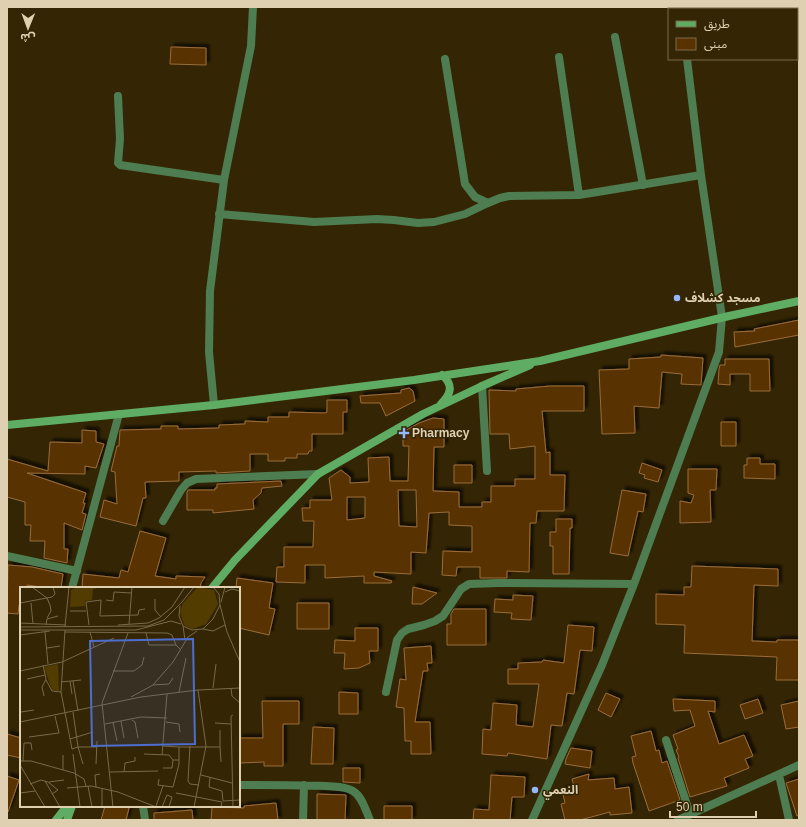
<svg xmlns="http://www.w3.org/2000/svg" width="806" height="827" viewBox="0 0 806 827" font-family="Arial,'Noto Sans Arabic',sans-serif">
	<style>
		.building { fill: #583201; stroke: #9a6c3b; fill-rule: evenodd; filter: url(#shadow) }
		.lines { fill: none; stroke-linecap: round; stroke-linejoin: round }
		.minor { stroke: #4d7d50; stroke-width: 8 }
		.secondary { stroke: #5fad64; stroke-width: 8 }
		.poi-dot { fill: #96b6fd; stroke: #342604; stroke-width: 1.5 }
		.labels { text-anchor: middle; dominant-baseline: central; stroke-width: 3; stroke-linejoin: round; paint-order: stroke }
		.poi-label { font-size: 12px; font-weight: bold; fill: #dfd0b2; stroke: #342604; text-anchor: start }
		.inset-road { fill: none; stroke: #786a4a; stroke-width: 1 }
		.view { fill: #4e6ece; fill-opacity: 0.15; stroke: #4e6ece; stroke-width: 2 }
		.inset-edge { fill: none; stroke: #dfd0b2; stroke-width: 2 }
	</style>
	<defs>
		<filter id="shadow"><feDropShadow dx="3.5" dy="-3.5" stdDeviation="1" flood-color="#0009"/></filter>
	</defs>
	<rect width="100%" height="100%" fill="#342604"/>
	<path class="building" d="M171,47L206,48V65L170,64Z
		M799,320V335L735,347L734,332L755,331L754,329Z
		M661,355L703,358L701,385L681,384L682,374L662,372L659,408L634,406L635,433L602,434L599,370L629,369V359L661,357Z
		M725,359H769L770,391H750V374H730V385L718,384L719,369L720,365H725Z
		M550,386H584V411H542L546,453L550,452V475H565L564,511H537L536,523H530L529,572L507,571V578H480V567H457L456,576L442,575L443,551L472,552V526L449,525V512L429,513L426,553L411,552V574L374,572V576L392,581L391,583H364V576L325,578V565H305V583L276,582L277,567H284V547H313L314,521H303L302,508H310V500H332L329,478L341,470L350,477V483L369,482L368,458L389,457L390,481H408L409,446H403V432L419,423L433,418L444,419V447H434L433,491L459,492V507H482V502H491V486H515V479H535V446L510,449L509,434H490L489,390L516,391V389ZM398,490H416L417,527L399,526ZM347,497H365V518L347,520Z
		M409,388L413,391L415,401L386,416L380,403H361L360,396L401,393V390Z
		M327,400H347V412H343V434H312V451H309L308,454H297V458H285V461H268V454H250V471L216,473V471L179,472V481L145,482L146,498H143L136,526L100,517L104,500L117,504L115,472L111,471L117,446H119L120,430L161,429V426H178V429L219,428V425L245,424V421L268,422V417H289V412L325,413L327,412Z
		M721,422H736V446H721Z
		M82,430L96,431V442L104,444L96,468L85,466V474L27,473L86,493L83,503H85L82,513L86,514L82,530L64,523V549H68L67,563L44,558L45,541H30L31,525H25V502L7,497V459L48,471L50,442L82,443Z
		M747,458H760V464H775V479L744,478V465H747Z
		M642,463L662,470L658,482L644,478L645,475L639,473Z
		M454,465H472V483H454Z
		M688,469H717L716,490H710L711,522L680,523V501L691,503L694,495L688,493Z
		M281,481L282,486L262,488L261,493L253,500L254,509L213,513V510H187V492L188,490H215V488H217V484Z
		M622,490L646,494L643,512L638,511L628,556L610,553Z
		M556,519H572V528H570L569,574H553V546H550V532H556Z
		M140,531L166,538L155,576L176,579V576L205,577L201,583L200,588H82L83,574L119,578L121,570L128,572Z
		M8,565L32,567L63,574L61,588H48L27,585V587H21V605H19L18,614L7,613Z
		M692,566L778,569V586L754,585L752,641L777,642V640H799V680H776L777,657L684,653L685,625L656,624V594L684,595V587H691Z
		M237,578L273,583L269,608L275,609L269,635L239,628V588H236Z
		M413,587L437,593L422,604H412Z
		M513,595L533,596L531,620L511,619L512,613L494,612L495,599L513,600Z
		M297,603H329V629H297Z
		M454,609H486V645H447V624H451V614Z
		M568,625L594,627L592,651L580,650L574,694L567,693L562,726L551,725L547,759L508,753L507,756L482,754L483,729L491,730L493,703L517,705L516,725L533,727L539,684H508V669H518V663L542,662L543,660L564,663Z
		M355,628H378V651H369L370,663L359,668L344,669L345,653H334L335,640L355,641Z
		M431,646L432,663H427L428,671H423L415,722H430L431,754H411V741H405L404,708L396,707L400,679L406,680L404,648Z
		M339,692L358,693V714H339Z
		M606,693L620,699L611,717L598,710Z
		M673,699L715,701V712L708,711L719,744L744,735L753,756L745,759L749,768L724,778L727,786L690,797L678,758L679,757L676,750L678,749L673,735L695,726L690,710L674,711Z
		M758,699L763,713L745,719L740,705Z
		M262,701H299V724H283V766H264V762L239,763V738H263Z
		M799,701V727L786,729L781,705Z
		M313,727L334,728L333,764H311Z
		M651,731L656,751L659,750L662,763L667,761L680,800L649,811L633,763L632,757L636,756L631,736Z
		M7,734L21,738V758L7,755Z
		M571,748L592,751L590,768L565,764L566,759Z
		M343,768H360V783L343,782Z
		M589,774L588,780L614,778L615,789L629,787L632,813L610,815V812L580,820H565L561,804L565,803L562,790L574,786L572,779Z
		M491,775L525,777L524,797H512L510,820H473L474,809L489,810Z
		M7,776L19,780L8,812L7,811Z
		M799,779V815L797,816L786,783Z
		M317,794L346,795L345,820H317Z
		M276,803L278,820H211L212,807L244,808V806Z
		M105,806H124L129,808L126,820H101Z
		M384,806H412V820H384Z
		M192,810L193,820H154V813Z"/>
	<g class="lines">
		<path class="minor" d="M684,7V9
			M771,9V7
			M615,37L643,185
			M559,57L579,195
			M445,59L465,184L475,197L488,203
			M118,96L120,139L118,163L120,165L224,180
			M219,214L314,222L377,219L394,220L418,223L434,222L465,214L488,203L500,198L509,196L579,195L701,175
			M482,386L487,471
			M214,405L209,352L210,291L224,180L251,46L253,7
			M163,521L181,490L187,483L196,479L318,474
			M7,556L77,571
			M72,588L119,414
			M386,692L397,640L402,633L408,629L424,625L435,621L443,616L461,589L469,584L499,583L634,584
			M666,740L690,814
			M779,775L789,820
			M239,785C268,785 297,785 326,786C335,787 345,786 353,791C362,796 366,811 370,820
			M143,806L145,820
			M303,820L304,785
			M532,820L602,665L634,584L719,352L722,317L701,175L687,59
			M678,820L799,765"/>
		<path class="secondary" d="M441,404C451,394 454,385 442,375
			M7,425L214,405L414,380L540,361L729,316L799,301
			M212,588L235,560L318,474L423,414L482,386L530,365
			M56,820L67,806
			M67,820L72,806"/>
	</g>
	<g class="poi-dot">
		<circle cx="677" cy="298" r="4"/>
		<path d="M402 427h4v4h4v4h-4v4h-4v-4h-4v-4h4z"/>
		<circle cx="535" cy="790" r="4"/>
	</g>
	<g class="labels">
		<g class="poi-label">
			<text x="685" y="298">مسجد كشلاف</text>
			<text x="412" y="433">Pharmacy</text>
			<text x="543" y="790">النعمي</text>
		</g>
	</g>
	<g transform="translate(20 587)">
		<rect width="220" height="220" fill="#342604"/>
		<path d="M57,0H78V1L73,2L72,13L65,14V19L50,20L51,3ZM178,0L194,3L198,17L186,37L172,42L164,38L160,25L163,16ZM38,77L39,104L32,103L24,80Z" fill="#523c00"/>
		<path class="inset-road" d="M12,0L27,11L30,18L31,24L27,31M205,5L212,2L220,4M135,12V23L141,30M86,13L93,14L94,5L111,6M162,15L174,0M201,15L205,0M0,16L32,10L35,7L33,0M11,16L13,37M200,18L207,45L220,75M160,19L159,29L163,39L172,43L183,42L193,32L200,18L199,7L193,0M50,24H66M0,36L46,38M109,37L112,0M26,38L27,32L38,29M69,38L66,15L81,13L80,29L118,28L119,23L125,22M98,38L128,36L139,31L152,20L165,0M45,39L49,0M163,39L165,53M0,40L128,39L144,33L162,15M183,42L193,44L205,38M0,43H116L151,34L161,37M45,43L41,105L52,162L58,160L53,125M25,45L28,77M45,45L147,46L152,48L156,58L160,62M70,45L74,60M126,46L129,58H156M0,48L30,44M27,61L40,59M23,78L26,92L22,100L24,109M0,84L42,75L94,51M93,84H114L122,78L124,70M7,92L25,88M26,93L32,104L41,105M50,94L52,107M53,94L58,124M41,95L61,93M133,98L149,97L153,91M193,101L196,77M211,101L212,109L220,116M159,105L166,71M111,110L133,98L153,75L168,50L177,44M1,125L14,123M112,133L115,135L118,151M101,134L104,151M0,135L121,110L178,103L220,101M93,135L97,154M146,135L159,137L160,145M195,136L211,137M85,137L121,130L147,131M200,143V160M9,150L39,146L35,129M50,152L73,145M170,159L168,194L170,197L179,198M159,160H200L201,175M53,167L60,220M124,167L149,168L153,173M43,168V183M142,168L147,107M0,174H11L54,186L64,192L66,199M3,174L4,156H11L12,163M63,177L58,160H77M76,177L77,154M0,178L25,220M143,181H152L153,173H159M90,185L138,184M104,185L105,176L115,174V170M181,188L212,196M190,190L189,200L202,204L203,214M139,192L138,198L153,200L159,177V160L143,159M25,194L40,220M29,195L44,193M10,197L21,193L28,195L38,203L32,207M68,199L72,220M76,200L75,188L80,187M47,201L71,199L98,205L136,220M82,202V220M0,206L15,204M156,206L202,215L201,220M203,214L220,213M136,219L143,199M93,220L82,116L108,46M142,220L147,208L152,210L149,220M174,220L186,159L178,103M213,220L211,129L213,128"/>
		<path class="view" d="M173,52L175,157L72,159L70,54Z"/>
		<rect width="220" height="220" class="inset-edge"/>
	</g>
	<rect width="806" height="827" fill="none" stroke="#dfd0b2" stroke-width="16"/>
	<rect x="668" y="8" width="130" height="52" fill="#342604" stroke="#786a4a"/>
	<rect x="676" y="21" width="20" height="6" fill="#5fad64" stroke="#786a4a"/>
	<text x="704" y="28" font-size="12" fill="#dfd0b2">طريق</text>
	<rect x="676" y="38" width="20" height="12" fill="#583201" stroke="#786a4a"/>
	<text x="704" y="48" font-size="12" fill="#dfd0b2">مبنى</text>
	<g transform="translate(28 28) rotate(181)" stroke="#342604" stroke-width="3" paint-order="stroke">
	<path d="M0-3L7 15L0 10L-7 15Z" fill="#dfd0b2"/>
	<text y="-6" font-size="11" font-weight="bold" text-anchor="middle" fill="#dfd0b2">ش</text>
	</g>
	<path d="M670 811v6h86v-6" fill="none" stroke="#dfd0b2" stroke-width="2"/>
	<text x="676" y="811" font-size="12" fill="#dfd0b2" stroke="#342604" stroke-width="3" paint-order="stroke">50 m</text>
</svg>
